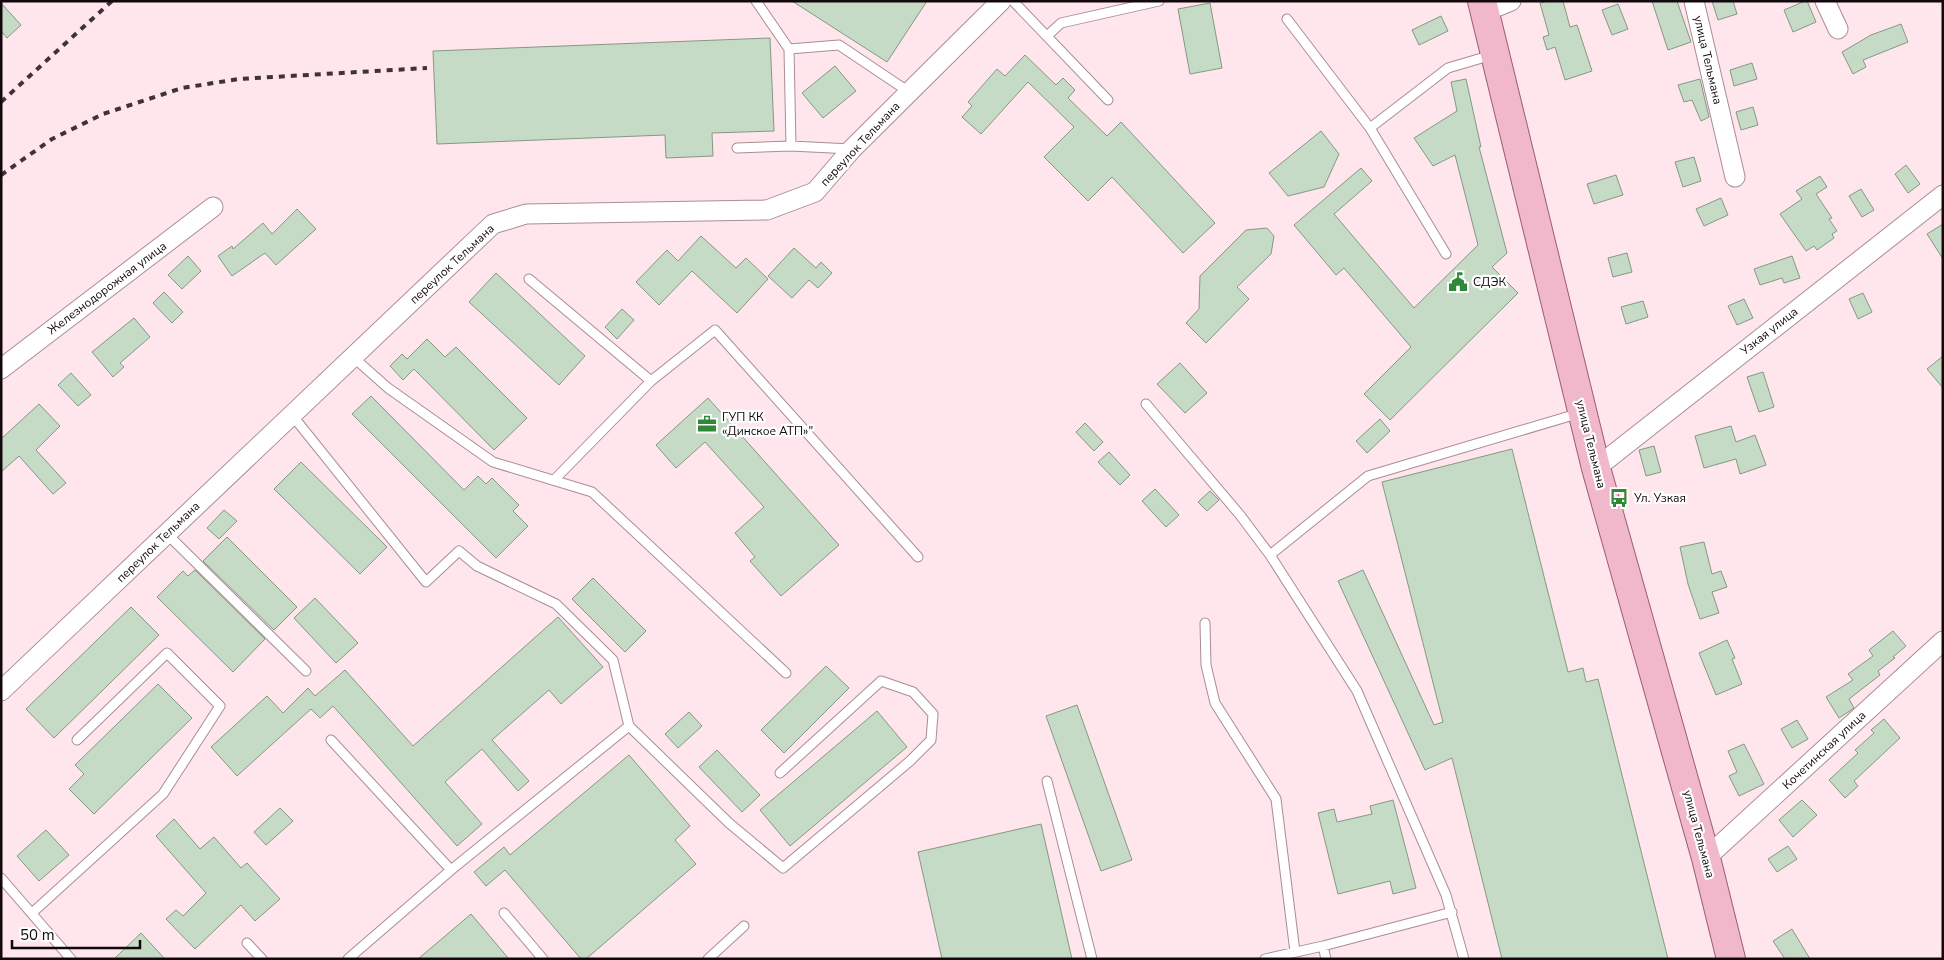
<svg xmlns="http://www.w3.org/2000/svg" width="1944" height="960" viewBox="0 0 1944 960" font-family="'Nunito Sans',sans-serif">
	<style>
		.building { fill: #c6dbc6; stroke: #859885 }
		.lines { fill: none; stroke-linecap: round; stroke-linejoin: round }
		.lane-casing { stroke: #aa8d95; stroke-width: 11 }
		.street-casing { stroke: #aa8d95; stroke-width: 21 }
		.primary-casing { stroke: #9d5c72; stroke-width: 30 }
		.lane { stroke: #fff; stroke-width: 9 }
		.street { stroke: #fff; stroke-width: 19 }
		.primary { stroke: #f1b8cb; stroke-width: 28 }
		.rail { stroke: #403337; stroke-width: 4; stroke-dasharray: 6 6; stroke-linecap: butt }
		.labels { text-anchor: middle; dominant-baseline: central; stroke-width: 4.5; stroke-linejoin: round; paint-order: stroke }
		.street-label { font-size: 12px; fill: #13090c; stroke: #fff }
		.poi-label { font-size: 12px; fill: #13090c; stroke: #fff; text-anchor: start }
	</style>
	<rect width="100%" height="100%" fill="#ffe5ec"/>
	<path class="building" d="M792,1H927L887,62Z
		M1548,1H1563L1570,27L1577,25L1592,71L1565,80L1555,47L1547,50L1543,37L1549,35L1540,3Z
		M1652,1H1677L1691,42L1668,50Z
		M1712,1H1733L1737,14L1718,20Z
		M1805,1H1807L1816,22L1793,32L1784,10Z
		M1,3L21,25L7,38L1,31Z
		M1210,3L1222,68L1190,74L1178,9Z
		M1618,4L1628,29L1612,35L1602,10Z
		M1441,16L1448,31L1419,45L1412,30Z
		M1901,24L1908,42L1863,60L1866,67L1853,74L1842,52L1871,35Z
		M770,38L774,131L712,133L713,156L666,158L665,135L437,144L433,51Z
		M1025,55L1056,85L1063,78L1075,90L1068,98L1107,136L1121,122L1215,223L1183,253L1112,177L1088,201L1044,157L1074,127L1028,82L981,134L962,117L972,106L968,102L997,69L1005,76Z
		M1752,63L1757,79L1734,86L1730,70Z
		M835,66L856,91L823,118L802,93Z
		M1466,79L1481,147H1479L1507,253L1492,267L1518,293L1390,420L1364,394L1411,347L1344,268L1336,275L1294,225L1361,168L1372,181L1334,214L1414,308L1478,245L1455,155L1433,166L1414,138L1457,111L1451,82Z
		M1700,79L1709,117L1701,121L1692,100L1684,102L1678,85Z
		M1753,107L1758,125L1741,130L1736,112Z
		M1321,131L1339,154L1324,187L1288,196L1269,173Z
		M1694,157L1701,181L1683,187L1675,162Z
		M1906,165L1920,184L1908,193L1895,174Z
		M1616,175L1623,195L1594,204L1587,184Z
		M1820,176L1827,187L1816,194L1832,218L1829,219L1837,231L1832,234L1834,238L1817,250L1814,246L1806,251L1780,214L1802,199L1796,191Z
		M1861,189L1874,210L1862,217L1849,196Z
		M1721,198L1728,215L1704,226L1696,209Z
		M297,209L316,229L276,265L265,253L232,276L218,256L232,246L233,249L263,223L272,234Z
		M1943,224V259L1927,234Z
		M1267,228L1274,236L1271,254L1237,287L1249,299L1206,343L1186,323L1199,309L1200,276L1246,230Z
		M701,236L736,268L746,258L768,279L737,313L692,271L659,305L636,282L667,250L678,261Z
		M794,248L816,268L821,262L832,273L818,288L809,280L792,298L768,276Z
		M1627,253L1632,272L1613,277L1608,258Z
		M188,256L201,271L182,289L168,275Z
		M1792,256L1800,278L1784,283L1782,278L1760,285L1754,269Z
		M496,273L585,356L559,385L469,302Z
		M164,292L183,312L172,323L153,303Z
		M1863,293L1872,312L1858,319L1849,299Z
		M1744,299L1753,318L1737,325L1728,306Z
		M1643,301L1648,317L1626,324L1621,307Z
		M622,309L634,320L617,339L605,327Z
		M134,318L150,337L120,363L124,367L113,377L92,352Z
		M427,339L445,357L456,347L527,418L494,450L414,369L403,380L390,366L402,354L407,359Z
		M1943,356V388L1927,369Z
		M1180,363L1207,393L1185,413L1157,384Z
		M1763,372L1774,407L1759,412L1747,377Z
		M71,373L91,395L78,406L58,385Z
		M371,396L464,490L478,476L486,484L492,478L519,505L513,511L528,526L496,558L352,414Z
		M708,398L839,545L781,596L750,561L755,557L735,533L764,507L705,442L676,468L656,445Z
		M39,404L60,426L36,450L66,483L53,494L19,456L1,472V439Z
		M1380,419L1390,431L1367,453L1356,441Z
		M1085,423L1103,442L1094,451L1076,432Z
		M1731,426L1736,442L1755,435L1766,465L1740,474L1736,459L1704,468L1695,436Z
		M1654,446L1661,472L1646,476L1639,450Z
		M1512,449L1568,672L1583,668L1586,682L1598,679L1668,959H1502L1452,758L1425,770L1338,581L1363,570L1434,725L1443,722L1382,482Z
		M1109,452L1130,475L1120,485L1098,462Z
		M301,462L387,547L360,574L274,489Z
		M1155,489L1179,515L1166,527L1142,501Z
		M1210,491L1219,500L1207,511L1198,502Z
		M224,510L237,521L219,539L207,528Z
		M227,537L297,607L274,630L203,561Z
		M1704,542L1712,574L1721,571L1727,587L1712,592L1719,613L1700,619L1688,584L1680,547Z
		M195,570L265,639L233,672L157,597L183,571L188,576Z
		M593,578L646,631L625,652L572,599Z
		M315,598L358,643L336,663L294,618Z
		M131,607L159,635L54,738L26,709Z
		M558,617L603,667L561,704L549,690L492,740L529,781L518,791L482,749L445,782L482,824L457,846L333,706L320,718L311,709L237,776L211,747L267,696L283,713L308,688L315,696L345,670L413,746Z
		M1893,631L1906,646L1893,657L1895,658L1878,671L1880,675L1849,699L1854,708L1839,718L1826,697L1853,680L1848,674L1873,656L1869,650Z
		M1727,640L1735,658L1732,659L1742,684L1716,695L1699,653Z
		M826,666L849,688L784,753L761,730Z
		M158,684L192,718L94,814L69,789L84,774L75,765Z
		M1077,705L1132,860L1101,871L1046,716Z
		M877,711L907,747L790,846L760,810Z
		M689,712L702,726L678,748L665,734Z
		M1884,719L1900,738L1854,781L1858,786L1845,798L1829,780L1858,753L1855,750L1874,733L1871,730Z
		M1797,720L1808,739L1792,748L1781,729Z
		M1744,744L1764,784L1739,796L1729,776L1737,772L1728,751Z
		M717,750L760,795L742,812L699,767Z
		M629,755L690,826L675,840L696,864L586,959H581L505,870L486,886L474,872L504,847L510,855Z
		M1393,800L1416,888L1393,894L1390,881L1338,894L1318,813L1334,809L1337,822L1372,814L1370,806Z
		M1802,800L1817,815L1793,837L1779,820Z
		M280,808L293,821L266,845L254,832Z
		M174,819L200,849L214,837L241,868L247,863L280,899L255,921L241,905L195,949L166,919L176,910L183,916L206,893L156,836Z
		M1041,824L1072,959H942L918,852Z
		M46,830L69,855L39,881L17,856Z
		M1788,846L1797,859L1777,872L1768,859Z
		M471,914L509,959H418Z
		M1792,929L1810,959H1785L1773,941Z
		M141,933L165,959H114Z"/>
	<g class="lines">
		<g class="lane-casing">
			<path id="lane" d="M756,1L789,49
				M1013,1L1108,100
				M1287,19L1370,128L1446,254
				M1047,36L1061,23L1159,1
				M1370,128L1448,68L1492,55
				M791,146L789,49L839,45L909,92
				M737,148L791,146L851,149
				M529,279L651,381
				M353,357L388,388L493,462L592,492L786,673
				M1146,404L1240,515L1270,555L1357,691L1446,895L1464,959
				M292,415L426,582L459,551L477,566L556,604L613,660L629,726L729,823L783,868L910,761L931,740L933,714L913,692L881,681L780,773
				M554,480L651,381L715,330L918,557
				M167,534L306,671
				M1270,555L1368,476L1580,413
				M1205,623L1206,665L1215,703L1276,799L1295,952
				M331,740L451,870
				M1047,781L1092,959
				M1,878L71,959
				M32,913L163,794L220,706L167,653L77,740
				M504,913L543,959
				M247,943L262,959
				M1323,946L1326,959
				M348,959L451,870L629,726
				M708,959L744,926
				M1265,959L1323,946L1452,912"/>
		</g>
		<g class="street-casing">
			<path id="street" d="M1694,1L1735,177
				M1825,1L1838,29
				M1484,12L1511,1
				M1,369L213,207
				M1596,468L1943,195
				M1,691L493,224L526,214L767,210L815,192L852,149L1001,1
				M1706,858L1943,641"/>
		</g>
		<g class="primary-casing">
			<path id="primary" d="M1482,1L1596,468L1706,858L1731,959"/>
		</g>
		<use href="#lane" class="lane"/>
		<use href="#street" class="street"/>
		<use href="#primary" class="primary"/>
		<path class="rail" d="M1,102L112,1
			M1,175L52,139L103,114L182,88L239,79L427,68"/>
	</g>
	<defs>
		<g id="civic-bare" transform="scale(1.5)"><path d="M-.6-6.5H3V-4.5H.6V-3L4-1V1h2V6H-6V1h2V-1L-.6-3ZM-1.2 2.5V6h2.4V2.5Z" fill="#308939" stroke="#fff" stroke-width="2.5" paint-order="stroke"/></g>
		<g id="office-bare" transform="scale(1.5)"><path d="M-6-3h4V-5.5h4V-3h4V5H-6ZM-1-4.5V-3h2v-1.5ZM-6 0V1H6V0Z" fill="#308939" stroke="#fff" stroke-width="2.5" paint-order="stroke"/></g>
		<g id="bus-bare" transform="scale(1.5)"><path d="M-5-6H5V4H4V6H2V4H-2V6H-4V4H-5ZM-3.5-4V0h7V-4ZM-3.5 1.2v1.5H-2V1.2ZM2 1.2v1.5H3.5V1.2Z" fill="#308939" stroke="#fff" stroke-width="2.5" paint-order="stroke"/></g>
	</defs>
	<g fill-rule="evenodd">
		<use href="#civic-bare" x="1458" y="282"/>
		<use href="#office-bare" x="707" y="424"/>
		<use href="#bus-bare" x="1619" y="498"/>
	</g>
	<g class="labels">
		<g class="street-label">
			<text transform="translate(1708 60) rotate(77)">улица Тельмана</text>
			<text transform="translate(860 144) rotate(-47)">переулок Тельмана</text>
			<text transform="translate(452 264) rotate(-43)">переулок Тельмана</text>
			<text transform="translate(107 288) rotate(-37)">Железнодорожная улица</text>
			<text transform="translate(1769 331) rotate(-38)">Узкая улица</text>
			<text transform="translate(1591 444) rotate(76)">улица Тельмана</text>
			<text transform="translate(158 542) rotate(-44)">переулок Тельмана</text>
			<text transform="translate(1824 750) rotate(-43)">Кочетинская улица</text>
			<text transform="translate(1699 834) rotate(75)">улица Тельмана</text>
		</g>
		<g class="poi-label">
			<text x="1473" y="282">СДЭК</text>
			<text x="722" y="417">ГУП КК<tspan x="722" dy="14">«Динское АТП»"</tspan></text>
			<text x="1634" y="498">Ул. Узкая</text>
		</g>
	</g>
	<rect width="1944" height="960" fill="none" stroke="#13090c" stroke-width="5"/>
	<path d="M12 940v8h128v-8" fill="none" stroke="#13090c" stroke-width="2.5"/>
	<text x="20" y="940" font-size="15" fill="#13090c" stroke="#ffffff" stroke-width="4" paint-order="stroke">50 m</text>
</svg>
